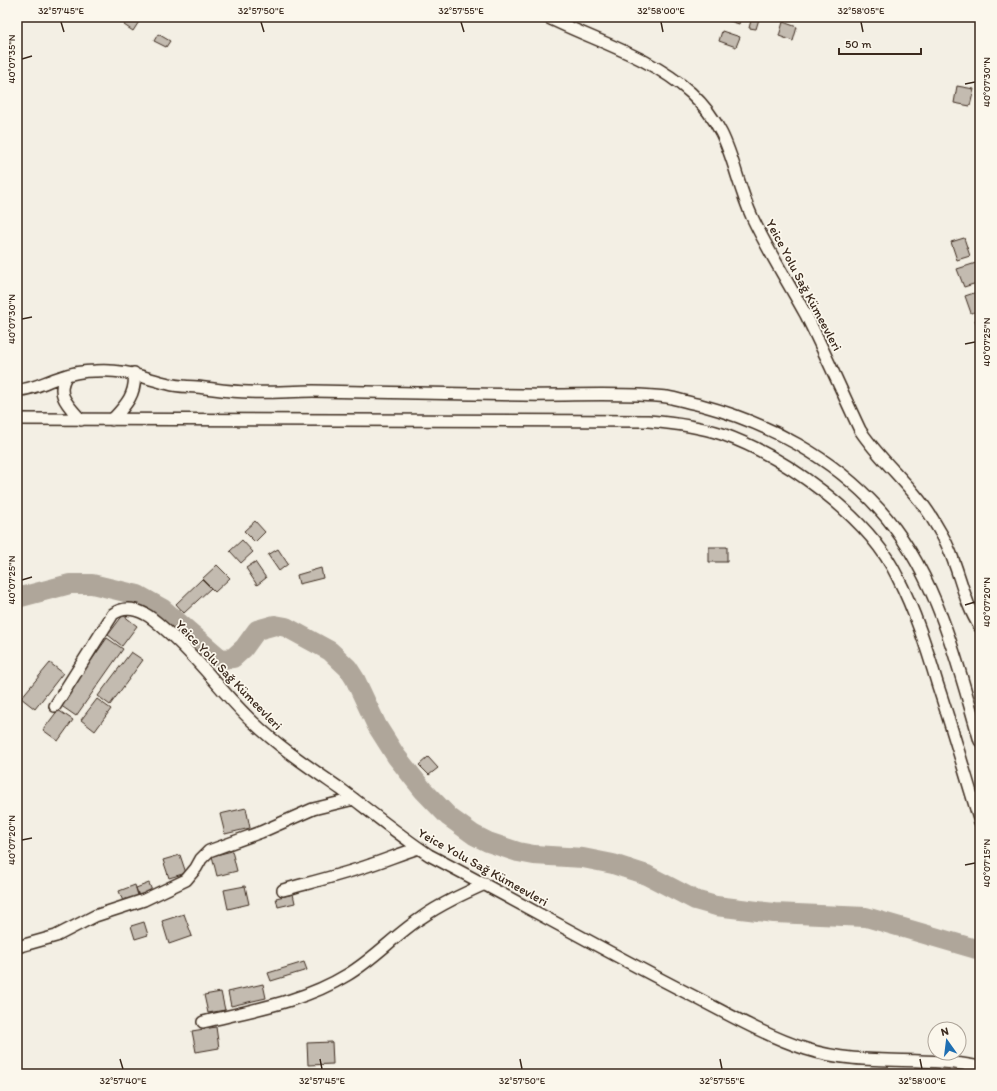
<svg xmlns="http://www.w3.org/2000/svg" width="997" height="1091" viewBox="0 0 997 1091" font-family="Itim,sans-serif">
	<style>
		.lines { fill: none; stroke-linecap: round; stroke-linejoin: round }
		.river { stroke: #afa69a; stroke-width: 20 }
		.building { fill: #c3bbb0; stroke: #3b2a1e }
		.minor-casing { stroke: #3b2a1e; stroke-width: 14 }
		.minor { stroke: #fbf7ec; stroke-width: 11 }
		.ticks { fill: none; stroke: #3b2a1e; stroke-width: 1.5 }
		.labels { text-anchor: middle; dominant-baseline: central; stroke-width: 3.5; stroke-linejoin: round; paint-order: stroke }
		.street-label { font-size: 13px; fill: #3b2a1e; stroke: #fbf7ec }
		.neatline { fill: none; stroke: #3b2a1e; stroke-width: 1.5 }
		.ticks-label { font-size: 10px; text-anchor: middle; fill: #3b2a1e }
	</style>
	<rect width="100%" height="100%" fill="#f3efe4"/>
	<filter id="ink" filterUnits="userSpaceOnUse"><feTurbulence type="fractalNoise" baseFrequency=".025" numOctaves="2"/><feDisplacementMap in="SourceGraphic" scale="8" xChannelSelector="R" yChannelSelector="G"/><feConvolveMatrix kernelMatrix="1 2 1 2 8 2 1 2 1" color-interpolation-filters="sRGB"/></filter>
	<g filter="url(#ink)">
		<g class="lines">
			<path class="river" d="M17,598L70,584H92L138,595L163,609L221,659L233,658L244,648L257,630L275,625L286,627L330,651L348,668L355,679L377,726L396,756L423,790L449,817L474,835L488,842L518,852L534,855L583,858L613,864L647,875L695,900L716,906L774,913L866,917L976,949"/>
		</g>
		<path class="building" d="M129,17H142L133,31L124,25Z
			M725,17H741L739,24L724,19Z
			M752,17L759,19L756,29L749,28Z
			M783,22L797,27L793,41L779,36Z
			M722,31L740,37L736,47L719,41Z
			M158,34L170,41L166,47L154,41Z
			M957,86L974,89L970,106L954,103Z
			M964,238L970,256L957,260L951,242Z
			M976,263L980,282L964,287L957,269Z
			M980,291V310L971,313L965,296Z
			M980,319V336L975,320Z
			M255,521L265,532L255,542L244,531Z
			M242,540L253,552L241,563L230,551Z
			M709,547H727V562H709Z
			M278,549L288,564L279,571L268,555Z
			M255,562L266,578L257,585L246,568Z
			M217,565L230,578L215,592L202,579Z
			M321,568L323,578L299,584L297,575Z
			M202,579L211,588L184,613L176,604Z
			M123,615L137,626L122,646L108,635Z
			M107,638L123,649L76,716L60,705Z
			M131,652L143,660L110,705L98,696Z
			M50,663L63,673L35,709L21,698Z
			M97,699L111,709L95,731L81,720Z
			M58,710L73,720L58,741L43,730Z
			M428,757L438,768L429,775L419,765Z
			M246,808L250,828L225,834L220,814Z
			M232,851L237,871L217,876L212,856Z
			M180,855L186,873L169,878L163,860Z
			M149,883L152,891L139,896L136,888Z
			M135,885L139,899L124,904L119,891Z
			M245,886L249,904L228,909L224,890Z
			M293,894L295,903L278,907L276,898Z
			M184,914L192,936L169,944L162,921Z
			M144,922L148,935L135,939L131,926Z
			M304,962L307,970L271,981L268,973Z
			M263,984L266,998L231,1006L228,992Z
			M221,992L225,1010L208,1013L204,995Z
			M216,1027L219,1048L196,1052L192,1031Z
			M332,1042L333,1064L308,1065L307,1043Z"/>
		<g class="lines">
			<g class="minor-casing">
				<path id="minor" d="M547,17C595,41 652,57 691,93C733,132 731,170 752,217C768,251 788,282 806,315C825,353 842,392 860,430C881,462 912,485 932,518C937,527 944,537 948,547C960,573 964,603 980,627
					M67,375C54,394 69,406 81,420
					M17,390C33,390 46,381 61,377C72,373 84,371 95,371C125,369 141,377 169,384C178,387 188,386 197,387C215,389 232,392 249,392C271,393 292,391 313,391C383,392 452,394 522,395C570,396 619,392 667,397C678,399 690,403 701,405C768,423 832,457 879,509C937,573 956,660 980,741
					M17,419L648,421C673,423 698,426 722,434C784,456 868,516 897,576C915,611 927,649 938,686C953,731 966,777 980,822
					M112,420C125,406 137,394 134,373
					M55,706L113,614C123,607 134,608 145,614C153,618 161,626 168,632C200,660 223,694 253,722C280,748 312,769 342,790C371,812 399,835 429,855C517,901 603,950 691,995C728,1014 766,1036 806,1049C862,1067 923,1055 980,1067
					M283,890C312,882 341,875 370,865C386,860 402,853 419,848
					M17,947L56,936L95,916L144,900L186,880L196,868L201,859L209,851L261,832L313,809L354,799
					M203,1022C252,1010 303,1002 347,975C374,959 395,935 421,918C441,904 463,894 485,884"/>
			</g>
			<use href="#minor" class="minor"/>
		</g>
	</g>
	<path class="ticks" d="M61,22L64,32M261,22L264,32M461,22L464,32M661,22L663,32M861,22L863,32M22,59L32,56M965,84L975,82M22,319L32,317M965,344L975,342M22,580L32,577M965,605L975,602M22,840L32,838M965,865L975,863M120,1059L123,1069M320,1059L322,1069M520,1059L522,1069M720,1059L722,1069M920,1059L922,1069"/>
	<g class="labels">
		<g class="street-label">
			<text transform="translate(804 285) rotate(62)">Yeice Yolu Sağ Kümeevleri</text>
			<text transform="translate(229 675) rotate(46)">Yeice Yolu Sağ Kümeevleri</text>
			<text transform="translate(483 867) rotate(29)">Yeice Yolu Sağ Kümeevleri</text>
		</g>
	</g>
	<rect width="997" height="1091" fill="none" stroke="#fbf7ec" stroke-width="44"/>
	<g transform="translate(947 1041) rotate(346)"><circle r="19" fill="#fbf7ec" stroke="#aea59a"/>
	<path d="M0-3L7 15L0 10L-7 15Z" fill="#1f6fb2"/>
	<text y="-6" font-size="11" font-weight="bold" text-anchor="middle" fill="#3b2a1e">N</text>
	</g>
	<path d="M839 48v6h82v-6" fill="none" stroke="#3b2a1e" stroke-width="2"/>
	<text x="845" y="48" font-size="12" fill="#3b2a1e" stroke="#fbf7ec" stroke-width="3" paint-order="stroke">50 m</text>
	<rect x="22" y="22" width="953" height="1047" class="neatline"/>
	<g class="ticks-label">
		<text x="61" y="14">32°57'45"E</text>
		<text x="261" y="14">32°57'50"E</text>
		<text x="461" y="14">32°57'55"E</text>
		<text x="661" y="14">32°58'00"E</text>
		<text x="861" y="14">32°58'05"E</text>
		<text transform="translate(11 59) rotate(-90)" y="4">40°07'35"N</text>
		<text transform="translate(986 82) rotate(-90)" y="4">40°07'30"N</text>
		<text transform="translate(11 319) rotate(-90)" y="4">40°07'30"N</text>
		<text transform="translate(986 342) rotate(-90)" y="4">40°07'25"N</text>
		<text transform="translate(11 580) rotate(-90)" y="4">40°07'25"N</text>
		<text transform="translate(986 602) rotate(-90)" y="4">40°07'20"N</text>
		<text transform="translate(11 840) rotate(-90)" y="4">40°07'20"N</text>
		<text transform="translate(986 863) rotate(-90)" y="4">40°07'15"N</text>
		<text x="123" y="1084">32°57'40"E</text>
		<text x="322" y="1084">32°57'45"E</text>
		<text x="522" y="1084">32°57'50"E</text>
		<text x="722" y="1084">32°57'55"E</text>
		<text x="922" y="1084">32°58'00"E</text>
	</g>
</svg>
